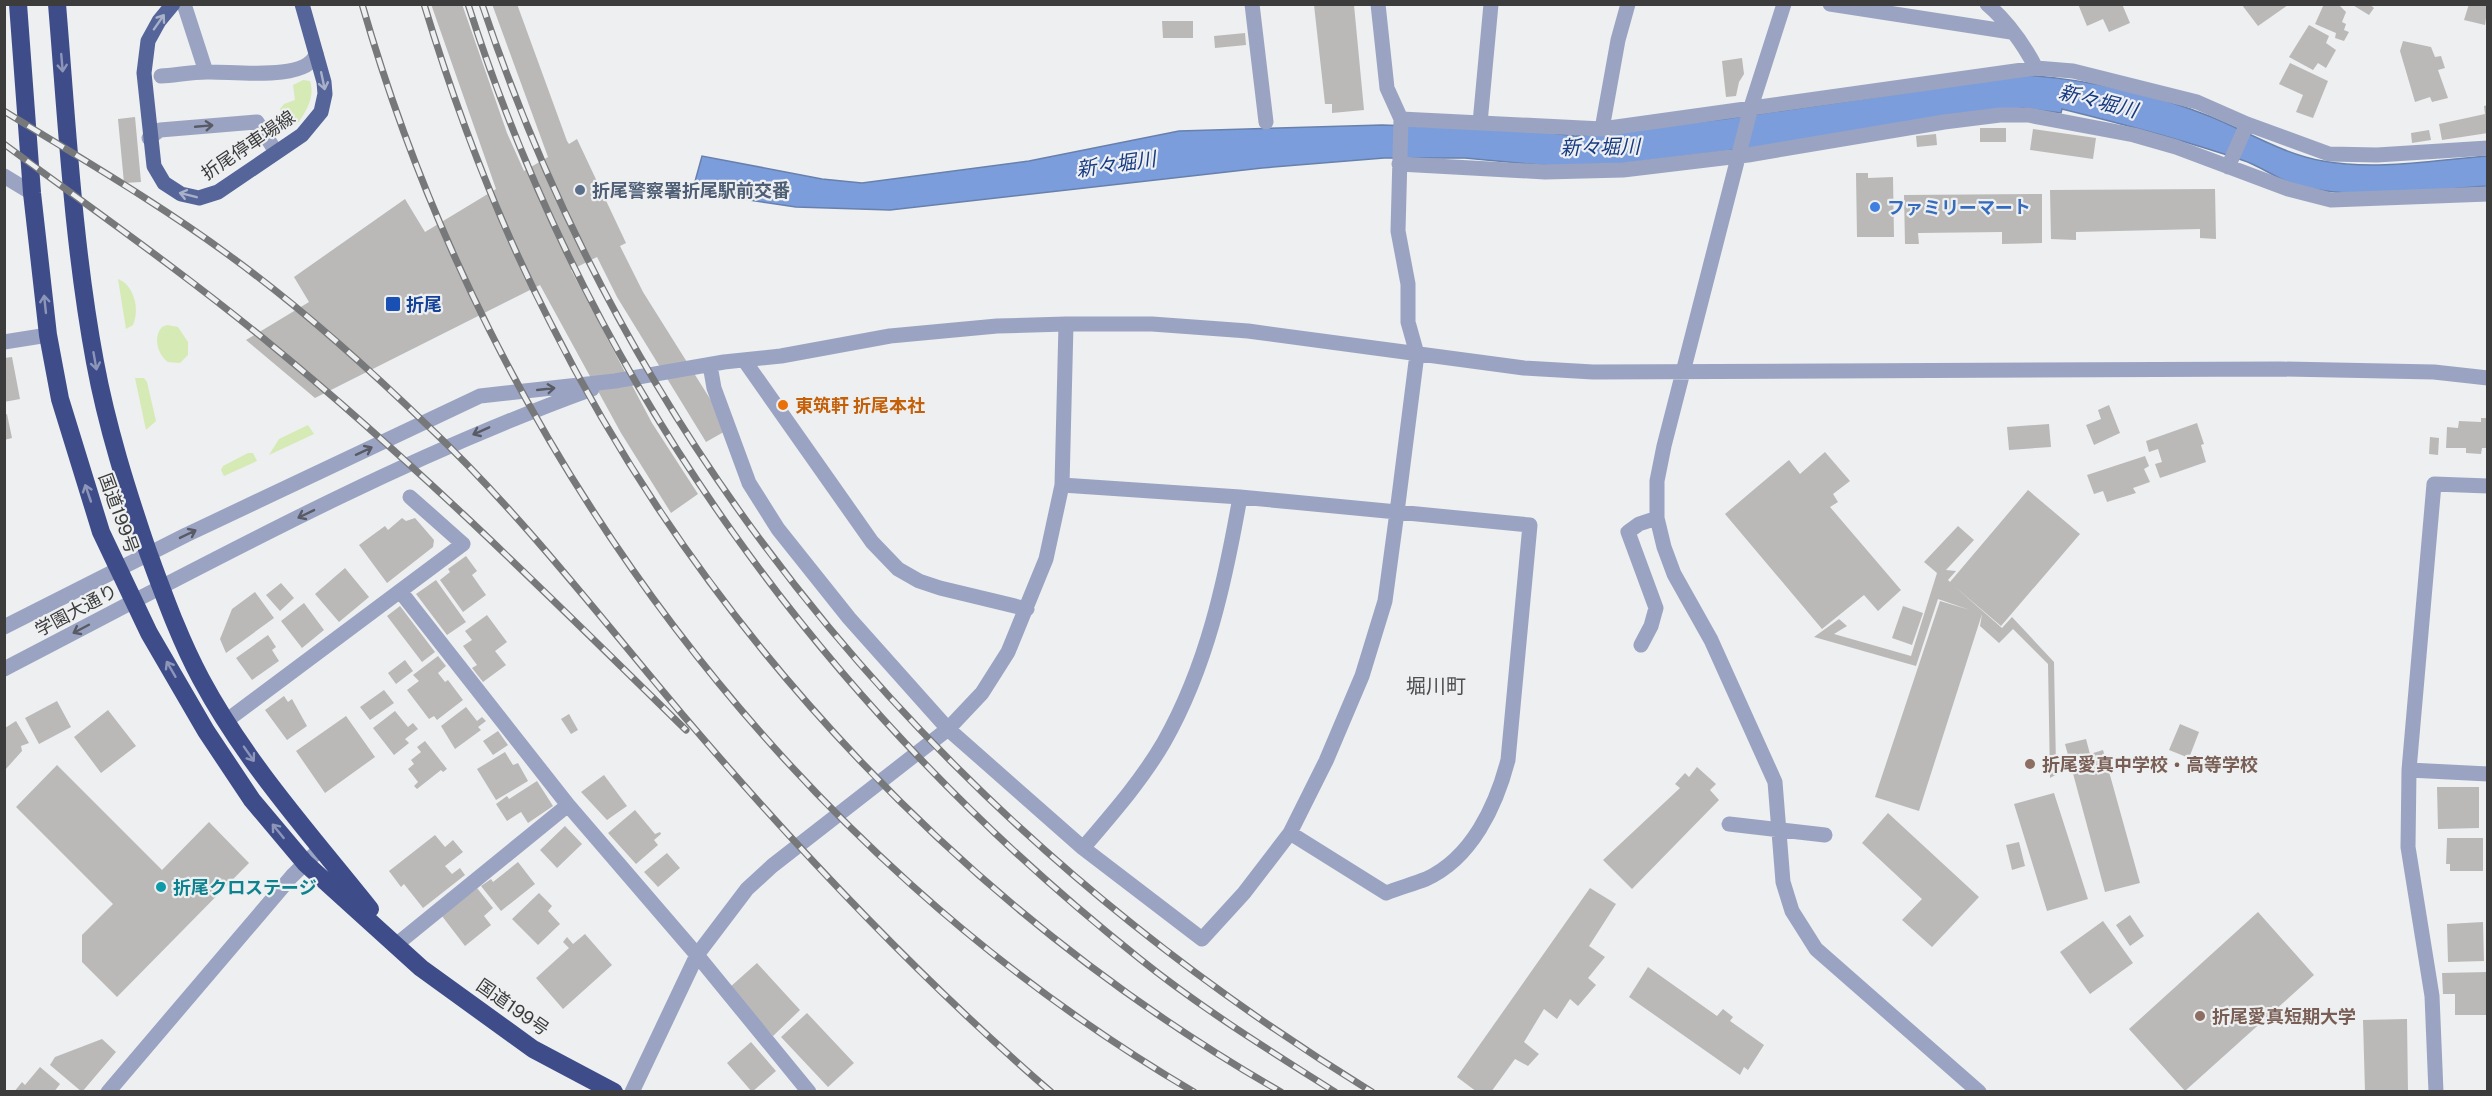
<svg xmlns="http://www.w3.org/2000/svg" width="2492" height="1096" viewBox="0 0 2492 1096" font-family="'Public Sans','Noto Sans JP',sans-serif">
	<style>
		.green { fill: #d6eab5 }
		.water { fill: #7b9ddc; stroke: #6880ac; stroke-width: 1.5 }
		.building { fill: #bab9b8 }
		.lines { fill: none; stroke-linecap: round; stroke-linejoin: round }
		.minor { stroke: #9aa4c2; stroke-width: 15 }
		.major { stroke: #566599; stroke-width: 15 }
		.highway { stroke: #3e4d8a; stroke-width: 18 }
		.rail-casing { stroke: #777879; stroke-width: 7 }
		.rail { stroke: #edeff0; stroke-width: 4.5; stroke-dasharray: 14; stroke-linecap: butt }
		.oneway { stroke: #a9b1c9 }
		.oneway2 { stroke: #8d96b8 }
		.oneway3 { stroke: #585b65 }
		.service-dot { fill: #5c6f8a; stroke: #edeff0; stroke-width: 2 }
		.shop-dot { fill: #3f7fe0; stroke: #edeff0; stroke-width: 2 }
		.transit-dot { fill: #1a4fb4; stroke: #edeff0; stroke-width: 2 }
		.food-dot { fill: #e8710a; stroke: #edeff0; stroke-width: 2 }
		.education-dot { fill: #8d6e63; stroke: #edeff0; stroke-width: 2 }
		.culture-dot { fill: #0f9aa8; stroke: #edeff0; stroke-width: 2 }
		.labels { text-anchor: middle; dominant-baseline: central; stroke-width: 4.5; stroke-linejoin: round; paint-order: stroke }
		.street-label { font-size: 18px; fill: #3c3c3d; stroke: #edeff0 }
		.service-label { font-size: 18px; font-weight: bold; fill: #4e5e75; stroke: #edeff0; text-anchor: start }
		.shop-label { font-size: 18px; font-weight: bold; fill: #366cbe; stroke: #edeff0; text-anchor: start }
		.transit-label { font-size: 18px; font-weight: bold; fill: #164399; stroke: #edeff0; text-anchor: start }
		.food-label { font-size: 18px; font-weight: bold; fill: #c56008; stroke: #edeff0; text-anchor: start }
		.education-label { font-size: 18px; font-weight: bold; fill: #785e54; stroke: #edeff0; text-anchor: start }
		.culture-label { font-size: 18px; font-weight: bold; fill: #0d838f; stroke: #edeff0; text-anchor: start }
		.water-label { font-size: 20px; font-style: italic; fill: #153983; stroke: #edeff0 }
		.neighbourhood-label { font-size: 20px; fill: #4d4e4f; stroke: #edeff0 }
	</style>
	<rect width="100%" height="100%" fill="#edeff0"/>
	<path class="green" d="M303,80L310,81C315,97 307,110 298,123L288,124L280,109L284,104L295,100L293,85Z
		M118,279C134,285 140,309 133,325L126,329Z
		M167,325L178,327L188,342V355L180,363L168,362C157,354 153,337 162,327Z
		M135,378H144L147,382L156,421L146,430Z
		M308,425L314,434L269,455L279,439Z
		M248,453H253L257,461L224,476L221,470L223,466Z"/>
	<path class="water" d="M2026,75C2088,80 2151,93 2209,116C2247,131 2282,154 2323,161C2377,171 2434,160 2488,156L2487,186C2426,190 2357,202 2296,185C2278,180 2261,166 2242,160C2183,140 2123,124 2062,109L2061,113L2023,108L1776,145L1620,164L1560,167L1465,158H1384L1262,168L890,210L796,207L749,200L694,185L702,156L822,179L862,183L1029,161L1179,131L1382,125L1528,130L1575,136L1724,119Z"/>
	<path class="building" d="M431,4H462L507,133L524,171L548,157L492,4H517L567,141L569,144L577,139L626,243L620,246L643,292L729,429L706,442L617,297L597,257L571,270L652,423L698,494L671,513L621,433L540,285L315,398L246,340L309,302L294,277L405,199L425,232L496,189Z
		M2078,4H2122L2130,23L2109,32L2103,19L2087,26Z
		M2324,4H2338L2346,12L2342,22L2346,24L2344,30L2349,32L2344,41L2335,38L2336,33L2315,24Z
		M2351,4H2369L2374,8L2369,15Z
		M2469,4H2488L2485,25L2464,20Z
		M1314,5H1354L1364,110L1332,113V104H1325Z
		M2242,5H2288L2258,26Z
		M1162,21H1193V38H1163Z
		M2309,25L2329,36L2326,43L2336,50L2326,68L2318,63L2313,70L2289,57Z
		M1245,33L1246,45L1215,48L1214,36Z
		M2403,41L2431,47L2435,57L2441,56L2445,68L2438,70L2448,98L2432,102L2430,97L2415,102L2400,51Z
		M1742,58L1744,74L1739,82L1736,96L1726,97L1722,61Z
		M2290,63L2328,81L2313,118L2296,112L2303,95L2279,84Z
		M2488,105V133L2442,140L2439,124L2485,114L2484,106Z
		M135,117L141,182L124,183L118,119Z
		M1980,128H2006V142H1980Z
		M2033,129L2096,138L2093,159L2030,150Z
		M2429,130L2431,140L2412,143L2411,133Z
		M1936,134L1937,145L1917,147L1916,136Z
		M1856,173H1868V178L1893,177L1894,237H1857Z
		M2215,189L2216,239L2200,238V229L2076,232V240L2051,239L2050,190Z
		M2042,194V243L2002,244V232L1918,233L1919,244H1905L1904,195Z
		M12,357L20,399L4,402V358Z
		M2109,405L2120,433L2094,445L2086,425L2101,419L2098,410Z
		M7,414L12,438L4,440V415Z
		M2481,418H2488V448H2482L2481,454L2466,453V448H2446L2447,427L2458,428L2459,421L2481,422Z
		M2197,423L2204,444L2201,445L2206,462L2160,478L2155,464L2162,462L2158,449L2149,452L2146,441Z
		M2049,424L2051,447L2009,450L2007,427Z
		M2430,437L2439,438L2438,455L2429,454Z
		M1825,452L1850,481L1833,494L1838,502L1830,507L1901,590L1878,611L1864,595L1822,629L1725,514L1789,460L1800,474Z
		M2145,456L2149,466L2144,469L2150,482L2133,488L2136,493L2107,502L2103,491L2094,494L2087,475Z
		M2028,490L2080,534L2001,626L1954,586L2002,628L2012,617L2054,662L2056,767L2066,761L2068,768L2050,778L2048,664L2013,629L1999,643L1980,626L1982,614L1919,811L1875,797L1940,601L1970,610L1938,599L1916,666L1814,637L1839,619L1847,626L1834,634L1911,656L1937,573L1924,562L1958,526L1974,540L1946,570L1956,571L1948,580L1950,582Z
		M402,518L406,521L415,518L434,540L433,547L387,583L359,545L385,526L388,530Z
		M466,556L477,571L472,575L486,595L463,612L440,580L450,572L448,569Z
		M345,568L369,597L339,622L315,594Z
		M436,580L466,622L447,635L416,594Z
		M281,583L294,598L280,611L266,595Z
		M255,592L274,618L226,653L220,639L232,609Z
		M304,603L324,630L302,648L281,621Z
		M400,606L435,652L422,662L387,616Z
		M1903,606L1923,613L1912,645L1892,638Z
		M487,615L507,642L495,651L506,665L483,682L472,668L477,665L463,646L472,640L465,631Z
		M268,635L276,647L272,650L279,661L252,680L236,658Z
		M438,656L446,666L438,673L445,682L448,680L463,700L437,720L434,716L429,719L407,690L419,681L413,675Z
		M405,660L413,671L396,684L388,673Z
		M384,690L394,703L370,720L360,707Z
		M284,696L288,702L292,699L307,726L287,740L265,710Z
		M57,701L71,727L39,744L25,718Z
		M466,707L477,721L482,717L486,721L478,727L481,730L455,749L441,726Z
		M108,710L136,746L101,773L74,737Z
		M395,711L408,727L413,723L418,729L405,739L409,743L394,755L373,728Z
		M569,714L578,730L571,734L561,719Z
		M346,716L375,757L325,793L296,751Z
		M16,721L29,743L21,746L22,751L5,770V728Z
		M2180,724L2199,732L2189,758L2169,750Z
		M498,731L508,745L493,755L483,741Z
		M2086,739L2090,754L2103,750L2140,883L2105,892L2065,744Z
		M425,741L447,769L443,772L441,770L417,789L414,786L418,782L408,769L414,764L411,760L421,752L417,747Z
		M505,752L513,765L518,763L528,781L496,800L477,769Z
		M57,765L162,870L209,822L249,863L117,997L82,962V935L113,904L16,807Z
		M1697,767L1716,784L1710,790L1719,800L1632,889L1603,860L1680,788L1675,784L1685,773L1689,777Z
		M604,775L627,806L607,820L581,792Z
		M537,781L553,806L528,823L521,812L507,821L496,804L507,796L509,799Z
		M2437,787H2479V828L2438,829Z
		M2054,793L2088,899L2047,911L2014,804Z
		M635,810L655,834L660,832L661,834L654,840L658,845L636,864L608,833Z
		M1888,813L1979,897L1932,947L1902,920L1922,899L1862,843Z
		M565,826L582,844L557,868L540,850Z
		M435,835L445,847L453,840L463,852L445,866L452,874L460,868L465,875L423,908L404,884L401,887L389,871Z
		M2447,838H2483V871H2450V864H2446Z
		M2019,842L2025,866L2012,870L2006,845Z
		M667,853L680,868L658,887L644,872Z
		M518,862L535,884L501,911L481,886L491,879L493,882Z
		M477,888L493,908L484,916L491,925L465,946L442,916Z
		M1590,888L1616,904L1589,946L1605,957L1588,978L1596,985L1578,1006L1570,999L1557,1019L1544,1009L1524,1042L1539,1054L1528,1066L1515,1059L1491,1092H1477L1457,1077Z
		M539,893L552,906L548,911L560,924L538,945L512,919Z
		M2258,912L2314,975L2185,1091L2129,1029Z
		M2130,915L2144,936L2130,946L2116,925Z
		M2103,921L2133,963L2090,994L2060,952Z
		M2483,922L2484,961L2448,962L2447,924Z
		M585,934L612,965L563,1009L536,978L569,948L563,942L567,937L573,944Z
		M757,963L800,1010L773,1036L729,988Z
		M1648,967L1717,1016L1723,1009L1733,1017L1730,1021L1764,1045L1748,1070L1744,1067L1740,1075L1629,997Z
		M2488,972V1015H2455V994H2443L2442,973Z
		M807,1013L854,1063L828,1087L781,1037Z
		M2407,1019L2408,1092H2365L2363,1020Z
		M102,1039L116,1052L82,1092L50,1065L55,1057Z
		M751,1042L776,1071L752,1092L727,1063Z
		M40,1067L60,1084L54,1092H14L22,1082L25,1085Z"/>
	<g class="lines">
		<path class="minor" d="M184,4L206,72
			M1252,4L1266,122
			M1784,4L1751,107L1664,446L1657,481V518L1664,547L1674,574L1711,640L1775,782L1783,882L1792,911L1816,949L1979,1092
			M1830,4L2011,32
			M1987,4C2008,22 2023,43 2036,68
			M161,76C176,75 192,72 207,72C232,71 307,82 316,54
			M1401,119L1602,129L2036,68L2073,71L2197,102L2247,124L2329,154L2377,155L2488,148
			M1480,123L1491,4
			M1602,129L1618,40L1628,4
			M149,138L160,130L257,122L276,152
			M1399,164L1545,172L1623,170L1748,155L1944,122L2000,115H2028L2134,135L2176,147L2288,189L2331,200L2488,194
			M2228,167L2247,124
			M4,176L32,193
			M4,342L48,335
			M744,360L872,542L898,569L919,581L940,588L1027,609
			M710,365L714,388L749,483L778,529L849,618L948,729L1083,848L1202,939L1244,893L1290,833L1326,761L1362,676L1385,601L1397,512L1530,525L1508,760C1496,806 1472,858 1426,879C1413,884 1399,888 1386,893L1290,833
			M1062,485L1240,497L1397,512L1417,354L1408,322V284L1398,231L1401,119L1387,88L1378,4
			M400,591L568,805L697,955L809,1092
			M4,627L186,535L480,396L615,381L724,362L781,356L890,336L997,326L1066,324H1152L1248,331L1524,368L1593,372L2280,369L2434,372L2488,378
			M1641,645L1651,626L1656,608L1628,532L1639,524L1657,518
			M4,669C197,569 388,463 592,389
			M226,721L463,544L410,497
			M2409,770L2488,774
			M1729,824L1825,835
			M1083,848C1112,814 1142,780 1164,742C1207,666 1225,582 1240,497
			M397,944L568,805
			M108,1092L292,876L321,848
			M632,1092L697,955L747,889L772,866L948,729L982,693L1008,652L1046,559L1062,485L1066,324
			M2436,1092L2432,996L2408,847L2409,770L2434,484L2488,486"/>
		<path class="major" d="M173,4L159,21L148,41L144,73L154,166L164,183L181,194L199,198L218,192L302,135L321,112L325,94L324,82L302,4"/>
		<path class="highway" d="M18,4L32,193L48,335L60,399L101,532L149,633L206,731L252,800L305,863L421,968L533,1049L614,1092
			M57,4C67,124 73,244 95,362C107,427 127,490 148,552C164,595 179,638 201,679C246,763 311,835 370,909"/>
		<g class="rail-casing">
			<path id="rail" d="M362,4C491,453 789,854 1194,1092
				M424,4C457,113 498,221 550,322C710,641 971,914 1281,1092
				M468,4C590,387 827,710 1140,959C1201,1008 1269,1050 1335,1092
				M482,4C638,472 954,835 1372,1092
				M4,111C80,158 158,203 230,256C300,307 366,366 428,426C521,514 599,616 682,714C796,848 918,977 1051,1092
				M4,144C95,211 188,276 275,348C420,467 552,599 686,730"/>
		</g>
		<use href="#rail" class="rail"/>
	</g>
	<defs><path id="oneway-shaft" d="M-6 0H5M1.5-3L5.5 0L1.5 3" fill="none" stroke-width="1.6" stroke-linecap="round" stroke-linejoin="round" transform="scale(1.5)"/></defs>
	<g class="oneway">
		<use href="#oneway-shaft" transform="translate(159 22) rotate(-55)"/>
		<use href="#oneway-shaft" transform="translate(323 81) rotate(78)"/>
		<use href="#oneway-shaft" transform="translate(188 195) rotate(-166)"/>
	</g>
	<g class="oneway2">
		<use href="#oneway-shaft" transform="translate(62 63) rotate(85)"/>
		<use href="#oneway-shaft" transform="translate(45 304) rotate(-96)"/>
		<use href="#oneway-shaft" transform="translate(95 361) rotate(80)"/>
		<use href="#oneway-shaft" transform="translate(88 493) rotate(-109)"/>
		<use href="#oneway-shaft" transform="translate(171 669) rotate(-120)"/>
		<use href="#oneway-shaft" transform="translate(249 754) rotate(55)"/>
		<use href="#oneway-shaft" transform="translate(278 831) rotate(-129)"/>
	</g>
	<g class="oneway3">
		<use href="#oneway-shaft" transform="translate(204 126) rotate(-5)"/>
		<use href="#oneway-shaft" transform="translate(546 389) rotate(-6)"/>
		<use href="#oneway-shaft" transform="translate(481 431) rotate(156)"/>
		<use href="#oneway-shaft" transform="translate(364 451) rotate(-25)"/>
		<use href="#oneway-shaft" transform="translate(306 514) rotate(154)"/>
		<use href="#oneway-shaft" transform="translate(188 534) rotate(-26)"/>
		<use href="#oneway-shaft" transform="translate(81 629) rotate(152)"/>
	</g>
	<circle class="service-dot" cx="580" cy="190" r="6"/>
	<circle class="shop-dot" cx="1875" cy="207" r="6"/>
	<rect class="transit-dot" x="385" y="296" width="16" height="16" rx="3"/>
	<circle class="food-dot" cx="783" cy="405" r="6"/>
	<g class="education-dot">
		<circle cx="2030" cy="764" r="6"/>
		<circle cx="2200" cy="1016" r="6"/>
	</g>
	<circle class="culture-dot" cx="161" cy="887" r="6"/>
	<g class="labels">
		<g class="street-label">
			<text transform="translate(248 145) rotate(-34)">折尾停車場線</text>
			<text transform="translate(119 513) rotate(70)">国道199号</text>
			<text transform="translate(76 610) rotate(-28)">学園大通り</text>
			<text transform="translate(513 1007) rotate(35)">国道199号</text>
		</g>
		<g class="service-label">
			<text x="592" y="190">折尾警察署折尾駅前交番</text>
		</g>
		<g class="shop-label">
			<text x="1887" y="207">ファミリーマート</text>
		</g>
		<g class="transit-label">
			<text x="406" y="304">折尾</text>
		</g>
		<g class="food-label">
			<text x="795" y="405">東筑軒 折尾本社</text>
		</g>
		<g class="education-label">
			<text x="2042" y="764">折尾愛真中学校・高等学校</text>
			<text x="2212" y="1016">折尾愛真短期大学</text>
		</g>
		<g class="culture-label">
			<text x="173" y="887">折尾クロステージ</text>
		</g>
		<g class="water-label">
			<text transform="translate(2098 101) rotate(14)">新々堀川</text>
			<text transform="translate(1600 147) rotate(-1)">新々堀川</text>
			<text transform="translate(1116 164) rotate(-8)">新々堀川</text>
		</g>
		<g class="neighbourhood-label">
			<text x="1436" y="686">堀川町</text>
		</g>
	</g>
	<rect width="2492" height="1096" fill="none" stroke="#3c3c3d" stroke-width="12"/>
</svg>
